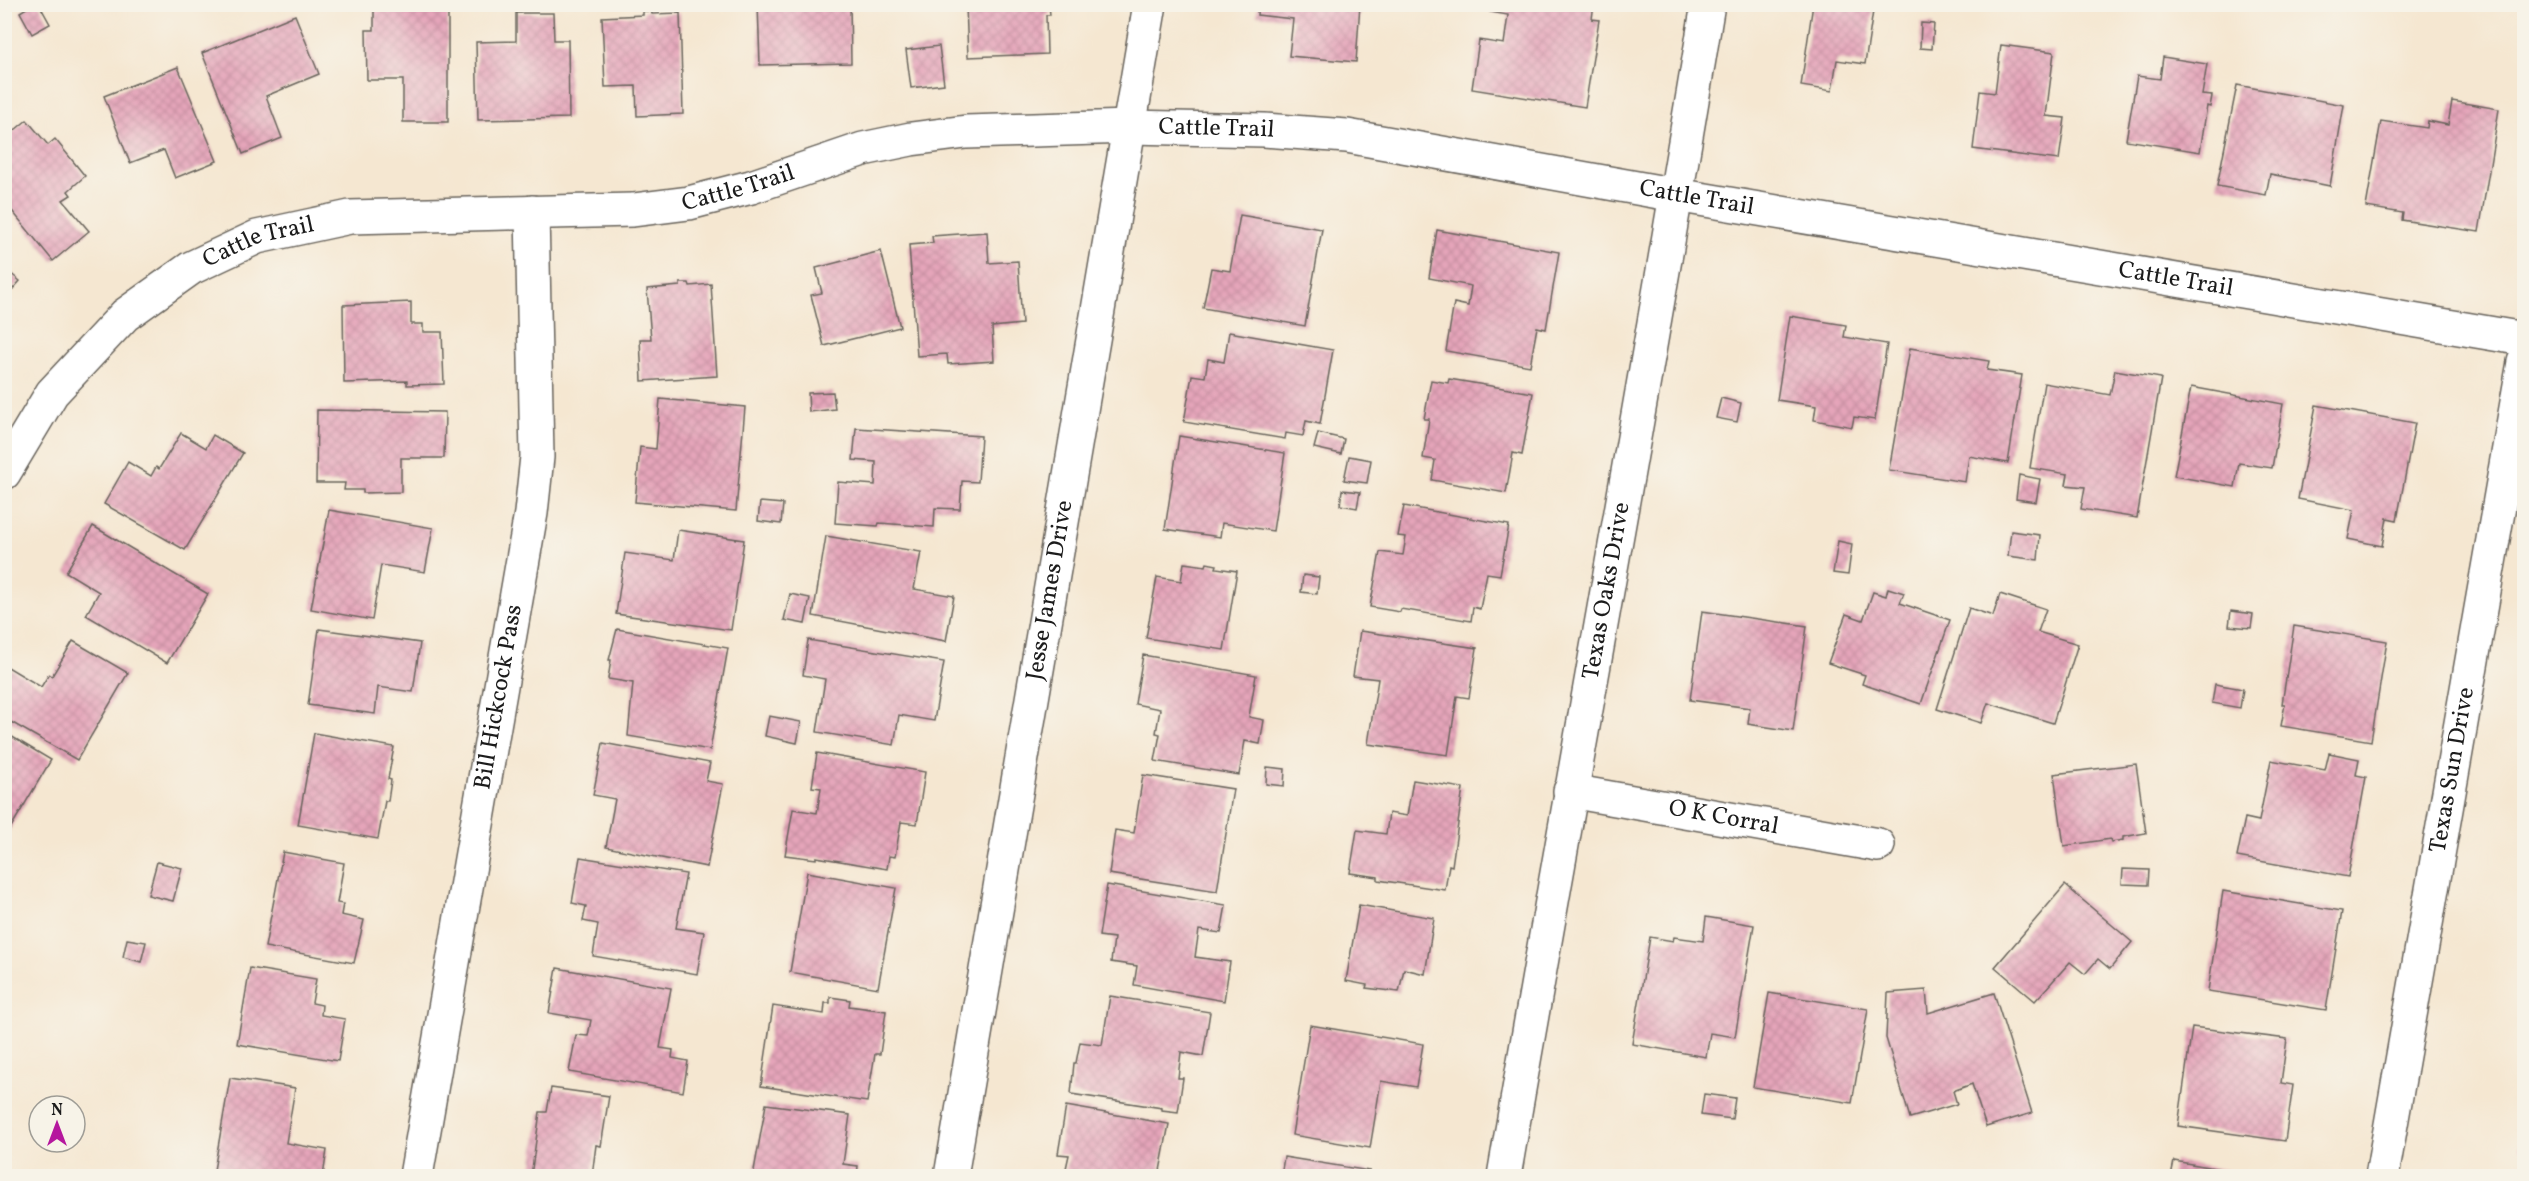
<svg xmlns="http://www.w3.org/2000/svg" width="2529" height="1181" font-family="Vollkorn,serif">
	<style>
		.building { fill: url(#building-cross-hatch) }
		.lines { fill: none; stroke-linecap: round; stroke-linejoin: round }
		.street-casing { stroke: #68635b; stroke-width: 36 }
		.street { stroke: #fff; stroke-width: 33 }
		.labels { text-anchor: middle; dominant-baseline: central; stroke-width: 4.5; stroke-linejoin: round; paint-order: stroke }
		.street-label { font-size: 24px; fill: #1c1c1c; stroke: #f7f3e8 }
	</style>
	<defs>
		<pattern id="building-cross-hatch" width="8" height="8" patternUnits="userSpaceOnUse" patternTransform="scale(1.5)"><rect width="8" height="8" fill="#e5a5ba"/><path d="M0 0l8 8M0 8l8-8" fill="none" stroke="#c48d9f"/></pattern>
	</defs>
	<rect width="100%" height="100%" fill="#f7f3e8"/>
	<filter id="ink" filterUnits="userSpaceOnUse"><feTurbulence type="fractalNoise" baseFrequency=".0167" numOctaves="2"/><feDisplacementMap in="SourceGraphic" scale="12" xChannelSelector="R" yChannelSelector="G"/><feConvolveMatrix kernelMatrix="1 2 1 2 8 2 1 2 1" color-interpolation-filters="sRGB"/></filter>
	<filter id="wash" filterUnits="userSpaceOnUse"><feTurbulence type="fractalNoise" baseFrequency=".008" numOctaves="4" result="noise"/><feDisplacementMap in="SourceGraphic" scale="24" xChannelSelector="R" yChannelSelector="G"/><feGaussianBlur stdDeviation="1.35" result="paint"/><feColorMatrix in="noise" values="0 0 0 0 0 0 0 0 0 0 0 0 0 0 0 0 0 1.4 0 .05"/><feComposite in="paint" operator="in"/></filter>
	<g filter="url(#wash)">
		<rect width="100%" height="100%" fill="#f5e7d1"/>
		<g id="blocks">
			<!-- building -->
			<g class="building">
				<path d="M 33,4 L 39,4 L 50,24 L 32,34 L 20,12 Z"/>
				<path d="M 374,4 L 448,4 L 448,122 L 403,122 L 403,80 L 367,80 L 366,30 L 374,30 Z"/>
				<path d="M 758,4 L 850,4 L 851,63 L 760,65 Z"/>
				<path d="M 1258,4 L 1360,4 L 1356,62 L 1289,56 L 1293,19 L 1257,15 Z"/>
				<path d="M 1492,4 L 1594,4 L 1592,19 L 1599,20 L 1585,107 L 1472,89 L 1479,40 L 1504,44 L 1508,15 L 1490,12 Z"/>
				<path d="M 1813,4 L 1830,4 L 1873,11 L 1865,64 L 1837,60 L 1832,91 L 1801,86 Z"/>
				<path d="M 966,5 L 1049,5 L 1050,15 L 1046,15 L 1047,54 L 968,57 Z"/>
				<path d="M 643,11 L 651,11 L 652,14 L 680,13 L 683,114 L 637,116 L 636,86 L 605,87 L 602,17 L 643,15 Z"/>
				<path d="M 516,13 L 553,13 L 554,40 L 568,40 L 569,118 L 478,120 L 476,42 L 516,41 Z"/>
				<path d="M 295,15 L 319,74 L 266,96 L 282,138 L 243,154 L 202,53 Z"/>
				<path d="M 1921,23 L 1934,24 L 1932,49 L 1920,48 Z"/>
				<path d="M 2001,45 L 2054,52 L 2046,116 L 2065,118 L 2059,160 L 1973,149 L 1980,91 L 1995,93 Z"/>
				<path d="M 939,46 L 944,84 L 911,88 L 906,50 Z"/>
				<path d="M 2163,57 L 2207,64 L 2202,95 L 2212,96 L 2210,107 L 2207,106 L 2200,152 L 2126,140 L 2137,76 L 2160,79 Z"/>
				<path d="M 178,67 L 217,161 L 175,178 L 164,150 L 130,163 L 104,96 Z"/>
				<path d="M 2237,85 L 2344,105 L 2330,186 L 2270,174 L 2266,195 L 2217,186 Z"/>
				<path d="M 2452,101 L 2499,109 L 2479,232 L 2402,220 L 2403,213 L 2366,207 L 2381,121 L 2427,128 L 2428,121 L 2448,125 Z"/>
				<path d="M 27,120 L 48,145 L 55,139 L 85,176 L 68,191 L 71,195 L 63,200 L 89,231 L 53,261 L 4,201 L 4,139 Z"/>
				<path d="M 1240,215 L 1322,229 L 1305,326 L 1203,308 L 1211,268 L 1230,271 Z"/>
				<path d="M 1437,230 L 1559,252 L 1546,329 L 1537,327 L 1530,366 L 1446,351 L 1454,303 L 1468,306 L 1471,286 L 1429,278 Z"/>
				<path d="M 987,232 L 989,263 L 1018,261 L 1022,324 L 992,327 L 994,361 L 948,364 L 947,354 L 917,356 L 909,245 L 933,243 L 932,236 Z"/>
				<path d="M 881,251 L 900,327 L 824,346 L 811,295 L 822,293 L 816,268 Z"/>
				<path d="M 4,268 L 20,281 L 4,299 Z"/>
				<path d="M 680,283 L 689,283 L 690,286 L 711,284 L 717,376 L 642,381 L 640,339 L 651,339 L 647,289 L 680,286 Z"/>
				<path d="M 411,302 L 411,324 L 423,324 L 423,332 L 442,332 L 444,384 L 407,385 L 407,381 L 344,383 L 343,305 Z"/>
				<path d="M 1790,316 L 1846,325 L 1844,337 L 1887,344 L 1875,420 L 1854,417 L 1852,427 L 1814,420 L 1816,406 L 1777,400 Z"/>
				<path d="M 1229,332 L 1333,350 L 1320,424 L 1306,421 L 1303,436 L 1286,433 L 1285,439 L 1184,422 L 1192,375 L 1205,377 L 1208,359 L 1224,362 Z"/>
				<path d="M 1910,348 L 1989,361 L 1987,370 L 2022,375 L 2008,463 L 1969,456 L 1965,482 L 1889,470 Z"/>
				<path d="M 2115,370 L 2161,378 L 2137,518 L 2081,509 L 2085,487 L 2066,485 L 2068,474 L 2030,468 L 2044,383 L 2110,395 Z"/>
				<path d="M 1449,379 L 1533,393 L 1522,455 L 1513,453 L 1506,493 L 1432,480 L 1435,460 L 1423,458 L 1429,419 L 1424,419 L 1431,380 L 1448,383 Z"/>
				<path d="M 2191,387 L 2283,404 L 2272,468 L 2239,463 L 2235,487 L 2174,476 Z"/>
				<path d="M 833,392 L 835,409 L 809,412 L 808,393 Z"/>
				<path d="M 1721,398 L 1741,403 L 1737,422 L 1716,418 Z"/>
				<path d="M 660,399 L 745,407 L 736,511 L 635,502 L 640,447 L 656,449 Z"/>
				<path d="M 2316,405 L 2415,423 L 2397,520 L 2387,518 L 2382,546 L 2348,539 L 2354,510 L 2298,499 Z"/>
				<path d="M 317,410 L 445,412 L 444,458 L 401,458 L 401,492 L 363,493 L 363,490 L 344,490 L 345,483 L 316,483 Z"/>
				<path d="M 856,428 L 981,436 L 978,482 L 962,481 L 960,509 L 935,508 L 934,527 L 879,523 L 878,526 L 835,523 L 838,482 L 875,485 L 876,462 L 853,460 Z"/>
				<path d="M 181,433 L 206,448 L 213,435 L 243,453 L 185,550 L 104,504 L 128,462 L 151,476 L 156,467 L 159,469 Z"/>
				<path d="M 1318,433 L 1344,439 L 1341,454 L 1314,448 Z"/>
				<path d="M 1179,436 L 1285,453 L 1273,531 L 1222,523 L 1220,537 L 1165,529 Z"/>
				<path d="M 1349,456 L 1371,460 L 1367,483 L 1344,480 Z"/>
				<path d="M 2019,475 L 2040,479 L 2036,502 L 2016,499 Z"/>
				<path d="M 1342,490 L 1360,492 L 1357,508 L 1340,505 Z"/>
				<path d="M 760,502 L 783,504 L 781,524 L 758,521 Z"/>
				<path d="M 1404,506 L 1509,525 L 1500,575 L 1487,573 L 1480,609 L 1473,607 L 1471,621 L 1401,609 L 1400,612 L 1370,607 L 1380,552 L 1403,555 L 1406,537 L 1398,536 Z"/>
				<path d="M 329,510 L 433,528 L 425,572 L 381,565 L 372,620 L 311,609 Z"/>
				<path d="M 93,526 L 208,594 L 167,663 L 86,615 L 99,592 L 66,572 Z"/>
				<path d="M 678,530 L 744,540 L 731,630 L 616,614 L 625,553 L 674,560 Z"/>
				<path d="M 2011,531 L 2040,535 L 2038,560 L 2008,556 Z"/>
				<path d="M 826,536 L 921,552 L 914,589 L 954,596 L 946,641 L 813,616 Z"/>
				<path d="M 1838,541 L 1852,544 L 1848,575 L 1833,573 Z"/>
				<path d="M 1184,563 L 1206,566 L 1207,563 L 1217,565 L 1216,568 L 1237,571 L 1224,650 L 1146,638 L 1157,577 L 1181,581 Z"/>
				<path d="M 1303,575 L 1319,577 L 1317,594 L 1301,592 Z"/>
				<path d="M 1888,588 L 1904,593 L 1900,603 L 1950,620 L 1921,704 L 1862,684 L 1865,675 L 1828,663 L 1846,614 L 1863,620 L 1873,592 L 1886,596 Z"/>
				<path d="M 790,594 L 810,598 L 805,624 L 784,620 Z"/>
				<path d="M 2000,594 L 2046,609 L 2038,632 L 2078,644 L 2053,723 L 1988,703 L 1981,723 L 1937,709 L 1969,608 L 1993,616 Z"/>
				<path d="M 1702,611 L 1807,626 L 1793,731 L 1748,724 L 1750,708 L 1690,700 Z"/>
				<path d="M 2231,611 L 2253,614 L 2251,628 L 2229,626 Z"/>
				<path d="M 2294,626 L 2387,641 L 2371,741 L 2281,726 L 2285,704 L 2282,704 Z"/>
				<path d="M 319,629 L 420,643 L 413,692 L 378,687 L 375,714 L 308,705 Z"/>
				<path d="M 617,629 L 728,648 L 710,750 L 628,736 L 633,683 L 608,679 L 611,660 L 609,660 Z"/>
				<path d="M 1360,631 L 1477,648 L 1469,698 L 1457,696 L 1448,755 L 1368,744 L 1378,679 L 1353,676 Z"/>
				<path d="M 808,640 L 944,662 L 934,721 L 899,715 L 894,745 L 817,732 L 825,679 L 803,675 Z"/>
				<path d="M 73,641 L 128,673 L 77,760 L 4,718 L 4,674 L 8,667 L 41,687 L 49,674 L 52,676 Z"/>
				<path d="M 1143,655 L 1256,675 L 1249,717 L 1264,720 L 1260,744 L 1245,741 L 1239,775 L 1155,761 L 1160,734 L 1156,733 L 1160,709 L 1135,704 Z"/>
				<path d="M 2215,684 L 2243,689 L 2240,708 L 2212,703 Z"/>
				<path d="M 769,716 L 801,722 L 797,743 L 765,736 Z"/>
				<path d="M 4,732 L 51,760 L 4,839 Z"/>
				<path d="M 314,733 L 394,747 L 388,779 L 391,780 L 388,801 L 385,801 L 378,839 L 298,825 Z"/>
				<path d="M 603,743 L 710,763 L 706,781 L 723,784 L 707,867 L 606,847 L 615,799 L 593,795 Z"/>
				<path d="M 817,753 L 925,772 L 917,824 L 901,822 L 895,857 L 889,856 L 887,869 L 816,857 L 816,859 L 785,855 L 793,809 L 817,813 L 821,788 L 812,787 Z"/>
				<path d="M 2329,753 L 2359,759 L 2356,775 L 2366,777 L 2348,877 L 2237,857 L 2245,818 L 2259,821 L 2271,760 L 2325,770 Z"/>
				<path d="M 2136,764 L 2146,833 L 2123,837 L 2123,840 L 2111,842 L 2110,839 L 2064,846 L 2054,774 Z"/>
				<path d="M 1267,767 L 1285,769 L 1284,786 L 1266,784 Z"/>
				<path d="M 1143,775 L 1233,789 L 1217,891 L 1109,874 L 1115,830 L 1134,833 Z"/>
				<path d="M 1413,780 L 1463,788 L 1452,866 L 1449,865 L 1445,890 L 1378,880 L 1378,877 L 1350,873 L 1357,830 L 1386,834 L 1389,813 L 1407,816 Z"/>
				<path d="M 283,852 L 344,863 L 337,903 L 343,904 L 341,915 L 364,920 L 354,963 L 265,947 Z"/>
				<path d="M 580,857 L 686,874 L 676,928 L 704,932 L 697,974 L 593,956 L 598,924 L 583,921 L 586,906 L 572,903 Z"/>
				<path d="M 157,862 L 182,868 L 173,901 L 148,895 Z"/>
				<path d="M 2123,869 L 2149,870 L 2148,885 L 2122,884 Z"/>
				<path d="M 807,872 L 896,888 L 878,988 L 790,972 Z"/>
				<path d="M 1107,885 L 1226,905 L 1221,933 L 1199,930 L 1195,957 L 1230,962 L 1224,1001 L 1134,985 L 1137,966 L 1111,962 L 1114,938 L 1099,936 Z"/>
				<path d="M 2065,885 L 2132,942 L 2110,969 L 2098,959 L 2085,974 L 2070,962 L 2035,1001 L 1995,967 Z"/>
				<path d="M 2223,891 L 2342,911 L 2326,1010 L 2208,991 Z"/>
				<path d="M 1359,905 L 1434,918 L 1425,974 L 1404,969 L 1399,992 L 1366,988 L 1367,985 L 1346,981 Z"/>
				<path d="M 1706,917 L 1754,925 L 1735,1037 L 1710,1033 L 1706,1057 L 1632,1044 L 1650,937 L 1673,941 L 1674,937 L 1703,941 Z"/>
				<path d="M 127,939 L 146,942 L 141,962 L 123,957 Z"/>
				<path d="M 250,968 L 316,979 L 312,1003 L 322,1005 L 321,1015 L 345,1019 L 338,1061 L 237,1044 Z"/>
				<path d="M 557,968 L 671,988 L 660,1048 L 673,1050 L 672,1058 L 688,1061 L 683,1092 L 569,1072 L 576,1035 L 588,1036 L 591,1020 L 549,1013 Z"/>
				<path d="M 1926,990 L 1928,1013 L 1994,993 L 2032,1113 L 1986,1127 L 1972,1084 L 1953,1091 L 1957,1104 L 1910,1118 L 1886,1038 L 1888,993 Z"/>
				<path d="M 1769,993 L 1868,1009 L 1852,1103 L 1753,1087 Z"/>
				<path d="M 1110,996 L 1210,1012 L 1203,1056 L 1181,1052 L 1178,1078 L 1183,1078 L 1178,1112 L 1162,1110 L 1162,1108 L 1071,1094 L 1074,1063 L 1076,1063 L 1080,1042 L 1102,1045 Z"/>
				<path d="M 830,997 L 850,1000 L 849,1006 L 886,1011 L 880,1054 L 875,1054 L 867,1102 L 761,1086 L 773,1006 L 824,1014 L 825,1003 L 830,1003 Z"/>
				<path d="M 1310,1025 L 1423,1044 L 1416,1087 L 1381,1081 L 1370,1148 L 1292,1135 Z"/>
				<path d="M 2192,1027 L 2287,1039 L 2281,1083 L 2293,1085 L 2285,1141 L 2178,1126 Z"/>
				<path d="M 230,1078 L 295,1088 L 286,1143 L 327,1150 L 323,1176 L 213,1176 Z"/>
				<path d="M 551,1088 L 609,1096 L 601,1146 L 596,1145 L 592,1176 L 531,1176 L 540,1112 L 547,1112 Z"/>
				<path d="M 1704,1094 L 1735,1098 L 1732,1119 L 1701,1115 Z"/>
				<path d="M 766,1104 L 850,1115 L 843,1164 L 858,1166 L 857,1176 L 753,1176 Z"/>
				<path d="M 1066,1106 L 1169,1124 L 1159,1176 L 1080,1176 L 1065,1173 L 1069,1155 L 1058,1154 Z"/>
				<path d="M 2523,1124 L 2524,1124 L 2524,1150 L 2519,1149 Z"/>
				<path d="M 1284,1157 L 1370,1171 L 1369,1176 L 1281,1176 Z"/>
				<path d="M 2174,1161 L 2255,1175 L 2255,1176 L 2171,1176 Z"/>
			</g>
		</g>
	</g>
	<g filter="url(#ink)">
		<use href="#blocks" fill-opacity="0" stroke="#68635b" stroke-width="1.5"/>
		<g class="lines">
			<!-- street casing -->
			<g class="street-casing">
				<g id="street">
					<path id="s1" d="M 4,473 L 52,393 L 125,315 L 191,268 L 257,237 L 350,217 L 633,210 L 689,203 L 751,187 L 863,149 L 911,139 L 966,132 L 1130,127 L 1264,130 L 1347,136 L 1676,195 L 2524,339"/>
					<path id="s2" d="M 1570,791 L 1878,845"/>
					<path id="s3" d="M 416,1176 L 531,513 L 537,457 L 532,212"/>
					<path id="s4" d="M 951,1176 L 1150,4"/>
					<path id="s5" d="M 1504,1176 C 1571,786 1644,396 1708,4"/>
					<path id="s6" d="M 2382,1176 L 2524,362"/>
				</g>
			</g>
			<!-- street -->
			<use href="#street" class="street"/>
		</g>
	</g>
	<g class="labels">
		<!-- street labels -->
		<g class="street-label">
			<text stroke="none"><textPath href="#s1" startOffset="1326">Cattle Trail</textPath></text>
			<text stroke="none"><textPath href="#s1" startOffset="840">Cattle Trail</textPath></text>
			<text stroke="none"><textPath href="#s1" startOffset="1812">Cattle Trail</textPath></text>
			<text stroke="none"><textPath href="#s1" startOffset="354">Cattle Trail</textPath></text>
			<text stroke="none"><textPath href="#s1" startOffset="2298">Cattle Trail</textPath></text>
			<text stroke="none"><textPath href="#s5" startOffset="594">Texas Oaks Drive</textPath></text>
			<text stroke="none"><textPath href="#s4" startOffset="594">Jesse James Drive</textPath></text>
			<text stroke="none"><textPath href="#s3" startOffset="486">Bill Hickcock Pass</textPath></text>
			<text stroke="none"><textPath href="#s6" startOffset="412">Texas Sun Drive</textPath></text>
			<text stroke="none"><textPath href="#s2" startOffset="156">O K Corral</textPath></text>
		</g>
	</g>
	<!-- margin -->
	<rect width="2529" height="1181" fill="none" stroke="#f7f3e8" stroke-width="24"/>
	<!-- north arrow -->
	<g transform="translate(57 1124)"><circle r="28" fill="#f7f3e8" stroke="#9f9d96" stroke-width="1.5"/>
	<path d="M0-4.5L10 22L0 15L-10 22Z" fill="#b5179e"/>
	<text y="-9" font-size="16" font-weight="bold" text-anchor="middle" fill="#1c1c1c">N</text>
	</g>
</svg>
